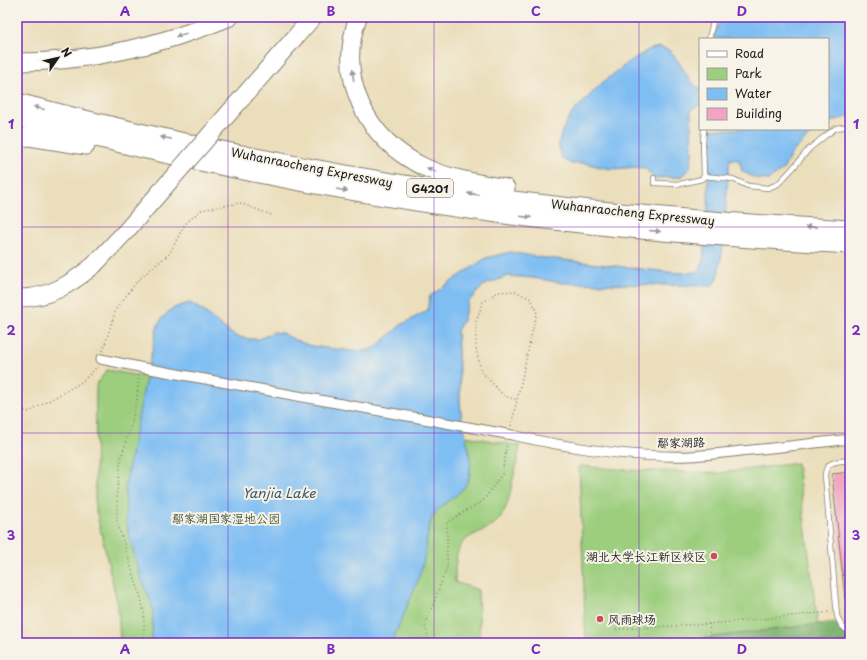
<svg xmlns="http://www.w3.org/2000/svg" width="867" height="660" font-family="'Playpen Sans','LXGW WenKai TC',sans-serif">
	<style>
		.green { fill: #9cce7e; stroke: #5c754d }
		.forest { fill: #7db16d; stroke: #4c6644 }
		.water { fill: #7fbef3; stroke: #4e6d88 }
		.building { fill: #f1a5c2 }
		.lines { fill: none; stroke-linecap: round; stroke-linejoin: round }
		.lane-casing { stroke: #847d6c; stroke-width: 6 }
		.street-casing { stroke: #847d6c; stroke-width: 11 }
		.highway-casing { stroke: #847d6c; stroke-width: 19 }
		.path { stroke: #847d6c; stroke-width: 1.5; stroke-dasharray: 1 3; stroke-linecap: butt }
		.lane { stroke: #fff; stroke-width: 4.5 }
		.street { stroke: #fff; stroke-width: 9 }
		.highway { stroke: #fff; stroke-width: 17 }
		.highway-bridge-casing { stroke: #847d6c; stroke-width: 19; stroke-linecap: butt }
		.highway-bridge { stroke: #fff; stroke-width: 17 }
		.oneway { fill: #999 }
		.grid { fill: none; stroke: #7b2cbf; stroke-width: 1; stroke-opacity: 0.55 }
		.poi-dot { fill: #d1495b; stroke: #f7f3e8; stroke-width: 1.5 }
		.labels { text-anchor: middle; dominant-baseline: central; stroke-width: 4; stroke-linejoin: round; paint-order: stroke }
		.shield { fill: #f7f3e8; stroke: #5e5c59; stroke-width: 1 }
		.shield-label { font-size: 11px; font-weight: bold; fill: #1c1c1c }
		.street-label { font-size: 12px; fill: #1c1c1c; stroke: #f7f3e8 }
		.park-label { font-size: 12px; fill: #495a3e; stroke: #f7f3e8 }
		.poi-label { font-size: 12px; fill: #1c1c1c; stroke: #f7f3e8; text-anchor: end }
		.water-label { font-size: 13px; font-style: italic; fill: #3f5567; stroke: #f7f3e8 }
		.neatline { fill: none; stroke: #7b2cbf; stroke-width: 1.5 }
		.grid-label { font-size: 13px; text-anchor: middle; font-weight: bold; fill: #7b2cbf }
	</style>
	<rect width="100%" height="100%" fill="#f7f3e8"/>
	<filter id="ink" filterUnits="userSpaceOnUse"><feTurbulence type="fractalNoise" baseFrequency=".025" numOctaves="2"/><feDisplacementMap in="SourceGraphic" scale="8" xChannelSelector="R" yChannelSelector="G"/><feConvolveMatrix kernelMatrix="1 2 1 2 8 2 1 2 1" color-interpolation-filters="sRGB"/></filter>
	<filter id="wash" filterUnits="userSpaceOnUse"><feTurbulence type="fractalNoise" baseFrequency=".012" numOctaves="4" result="noise"/><feDisplacementMap in="SourceGraphic" scale="16" xChannelSelector="R" yChannelSelector="G"/><feGaussianBlur stdDeviation="0.9" result="paint"/><feColorMatrix in="noise" values="0 0 0 0 0 0 0 0 0 0 0 0 0 0 0 0 0 1.4 0 .05"/><feComposite in="paint" operator="in"/></filter>
	<g filter="url(#wash)">
		<rect width="100%" height="100%" fill="#ebdebb"/>
		<!-- green -->
		<g class="green">
			<path d="M 107,370 L 520,446 C 518,459 515,471 512,483 C 510,494 508,505 502,515 C 489,536 464,529 457,554 C 455,563 455,573 455,582 L 478,590 L 480,643 L 120,643 L 118,606 L 95,506 L 96,385 Z"/>
			<path d="M 797,463 L 818,625 L 675,642 L 675,643 L 586,643 L 579,466 L 627,470 L 719,473 Z"/>
		</g>
		<!-- forest -->
		<path class="forest" d="M 835,622 C 839,629 842,634 850,636 L 850,643 L 681,643 L 681,641 Z"/>
		<!-- water -->
		<g class="water">
			<path d="M 722,17 L 850,17 L 850,116 L 836,120 L 828,123 L 828,39 L 715,39 L 715,33 Z"/>
			<path d="M 660,47 L 670,51 L 678,61 L 688,77 L 696,87 L 700,88 L 700,105 L 691,109 L 692,154 L 690,168 L 680,177 L 654,178 L 645,168 L 636,167 L 613,169 L 600,167 L 585,163 L 572,164 L 562,159 L 558,144 L 563,129 L 573,112 L 602,83 L 629,62 L 650,49 Z"/>
			<path d="M 709,129 L 818,129 L 809,136 L 791,154 L 783,170 L 768,180 L 757,179 L 742,171 L 739,160 L 730,159 L 728,176 L 723,248 L 717,279 L 712,286 L 563,283 L 533,278 L 508,276 L 484,285 L 468,302 L 463,320 L 457,331 C 458,350 459,368 460,386 C 460,395 460,404 461,413 C 463,433 473,453 470,473 C 467,496 441,500 432,518 C 426,532 427,549 423,563 C 419,580 412,595 405,611 C 401,621 397,630 393,639 L 393,643 L 152,643 L 153,613 L 152,605 L 140,575 L 129,535 L 126,519 L 125,487 L 142,397 L 156,332 L 158,325 L 162,318 L 168,312 L 174,308 L 182,305 L 190,303 L 202,310 L 228,331 L 235,336 L 243,338 L 251,339 L 259,339 L 274,332 L 282,333 L 295,340 L 311,346 L 352,351 L 361,351 L 369,350 L 376,347 L 401,325 L 427,311 L 430,296 L 486,258 L 510,252 L 538,257 L 677,273 L 698,272 L 703,262 L 708,206 Z"/>
		</g>
		<g id="blocks">
			<!-- building -->
			<path class="building" d="M 850,472 L 850,599 L 845,599 L 832,474 Z"/>
		</g>
	</g>
	<g filter="url(#ink)">
		<use href="#blocks" fill-opacity="0" stroke="#847d6c" stroke-width="1"/>
		<g class="lines">
			<!-- lane casing -->
			<g class="lane-casing">
				<g id="lane">
					<path d="M 709,39 L 713,21 L 716,17"/>
					<path d="M 704,176 L 703,143 L 704,129"/>
					<path d="M 654,178 L 654,183 L 680,184 L 702,179 L 704,176 L 733,179 L 748,186 L 768,188 L 778,184 L 793,168 L 809,149 L 825,136 L 836,128 L 850,126"/>
					<path d="M 850,460 C 838,462 826,460 825,475 L 837,616 C 840,624 843,629 850,632"/>
				</g>
			</g>
			<!-- street casing -->
			<g class="street-casing">
				<path id="street" d="M 101,359 L 139,367 L 512,435 C 570,448 630,458 690,456 C 707,455 724,453 741,451 C 778,448 814,443 850,439"/>
			</g>
			<!-- highway casing -->
			<g class="highway-casing">
				<g id="highway">
					<path d="M 358,17 C 336,79 366,139 424,167 C 450,179 478,183 506,188"/>
					<path d="M 297,35 L 313,17"/>
					<path d="M 17,62 C 90,62 163,45 230,17"/>
					<path d="M 17,102 C 159,139 303,169 449,191 C 582,211 716,222 850,229"/>
					<path d="M 17,118 C 180,161 345,194 512,216 C 624,230 737,239 850,245"/>
					<path d="M 17,138 L 29,137 L 86,146"/>
					<path d="M 17,298 C 48,299 71,284 94,265"/>
				</g>
			</g>
			<!-- path -->
			<g class="path">
				<path d="M 103,351 L 116,309 L 139,279 L 169,254 L 185,224 L 201,210 L 240,203 L 274,216"/>
				<path d="M 139,375 L 137,398 L 132,422 L 121,458 L 117,493 L 117,522 L 141,598 L 144,613 L 144,643"/>
				<path d="M 17,407 L 29,412 L 82,382 L 98,366"/>
				<path d="M 511,426 C 520,388 528,349 537,311 L 531,299 L 515,291 L 498,292 L 483,302 L 476,322 L 476,348 L 481,371 L 504,396 L 517,400"/>
				<path d="M 709,624 L 711,643"/>
				<path d="M 616,629 L 709,624 L 831,612"/>
				<path d="M 430,643 L 425,626 L 447,567 L 447,522 L 483,501 L 502,474 L 507,444"/>
			</g>
			<!-- lane -->
			<use href="#lane" class="lane"/>
			<!-- street -->
			<use href="#street" class="street"/>
			<!-- highway -->
			<use href="#highway" class="highway"/>
			<!-- highway-bridge casing -->
			<g class="highway-bridge-casing">
				<path id="highway-bridge" d="M 94,265 L 127,230 L 297,35"/>
			</g>
			<!-- highway-bridge -->
			<use href="#highway-bridge" class="highway-bridge"/>
		</g>
		<!-- one-way arrows -->
		<defs><path id="oneway-solid" d="M-6-.8H1V-3.2L6.5 0L1 3.2V.8H-6Z"/></defs>
		<g class="oneway">
			<use href="#oneway-solid" transform="translate(181 35) rotate(162)"/>
			<use href="#oneway-solid" transform="translate(353 75) rotate(-97)"/>
			<use href="#oneway-solid" transform="translate(39 108) rotate(-165)"/>
			<use href="#oneway-solid" transform="translate(166 138) rotate(-168)"/>
			<use href="#oneway-solid" transform="translate(432 170) rotate(-158)"/>
			<use href="#oneway-solid" transform="translate(342 190) rotate(10)"/>
			<use href="#oneway-solid" transform="translate(473 194) rotate(-172)"/>
			<use href="#oneway-solid" transform="translate(526 217) rotate(7)"/>
			<use href="#oneway-solid" transform="translate(811 227) rotate(-177)"/>
			<use href="#oneway-solid" transform="translate(655 231) rotate(5)"/>
		</g>
	</g>
	<!-- grid -->
	<path class="grid" d="M 228,17 L 228,643M 434,17 L 434,643M 639,17 L 639,643M 17,227 L 850,227M 17,433 L 850,433"/>
	<!-- markers -->
	<g class="poi-dot">
		<circle cx="714" cy="556" r="4"/>
		<circle cx="600" cy="619" r="4"/>
	</g>
	<g class="labels">
		<!-- shield labels -->
		<rect class="shield" x="407" y="179" width="46" height="18" rx="3"/>
		<g class="shield-label">
			<text x="430" y="188">G4201</text>
		</g>
		<!-- street labels -->
		<g class="street-label">
			<text transform="translate(312 167) rotate(11)">Wuhanraocheng Expressway</text>
			<text transform="translate(633 212) rotate(6)">Wuhanraocheng Expressway</text>
			<text transform="translate(681 442) rotate(-1)">鄢家湖路</text>
		</g>
		<!-- park labels -->
		<g class="park-label">
			<text x="226" y="518">鄢家湖国家湿地公园</text>
		</g>
		<!-- poi labels -->
		<g class="poi-label">
			<text x="706" y="556">湖北大学长江新区校区</text>
			<text x="608" y="619" text-anchor="start">风雨球场</text>
		</g>
		<!-- water labels -->
		<g class="water-label">
			<text x="279" y="492">Yanjia Lake</text>
		</g>
	</g>
	<!-- margin -->
	<rect width="867" height="660" fill="none" stroke="#f7f3e8" stroke-width="44"/>
	<!-- legend -->
	<rect x="699" y="38" width="130" height="92" fill="#f7f3e8" stroke="#9f9d96"/>
	<rect x="707" y="51" width="20" height="6" fill="#ffffff" stroke="#9f9d96"/>
	<text x="735" y="58" font-size="12" fill="#1c1c1c">Road</text>
	<rect x="707" y="68" width="20" height="12" fill="#9cce7e" stroke="#9f9d96"/>
	<text x="735" y="78" font-size="12" fill="#1c1c1c">Park</text>
	<rect x="707" y="88" width="20" height="12" fill="#7fbef3" stroke="#9f9d96"/>
	<text x="735" y="98" font-size="12" fill="#1c1c1c">Water</text>
	<rect x="707" y="108" width="20" height="12" fill="#f1a5c2" stroke="#9f9d96"/>
	<text x="735" y="118" font-size="12" fill="#1c1c1c">Building</text>
	<!-- north arrow -->
	<g transform="translate(58 58) rotate(56)" stroke="#f7f3e8" stroke-width="3" paint-order="stroke">
	<path d="M0-3L7 15L0 10L-7 15Z" fill="#1c1c1c"/>
	<text y="-6" font-size="11" font-weight="bold" text-anchor="middle" fill="#1c1c1c">N</text>
	</g>
	<rect x="22" y="22" width="823" height="616" class="neatline"/>
	<g class="grid-label">
		<text x="125" y="16">A</text>
		<text x="331" y="16">B</text>
		<text x="536" y="16">C</text>
		<text x="742" y="16">D</text>
		<text x="11" y="129">1</text>
		<text x="856" y="129">1</text>
		<text x="11" y="335">2</text>
		<text x="856" y="335">2</text>
		<text x="11" y="540">3</text>
		<text x="856" y="540">3</text>
		<text x="125" y="654">A</text>
		<text x="331" y="654">B</text>
		<text x="536" y="654">C</text>
		<text x="742" y="654">D</text>
	</g>
</svg>
